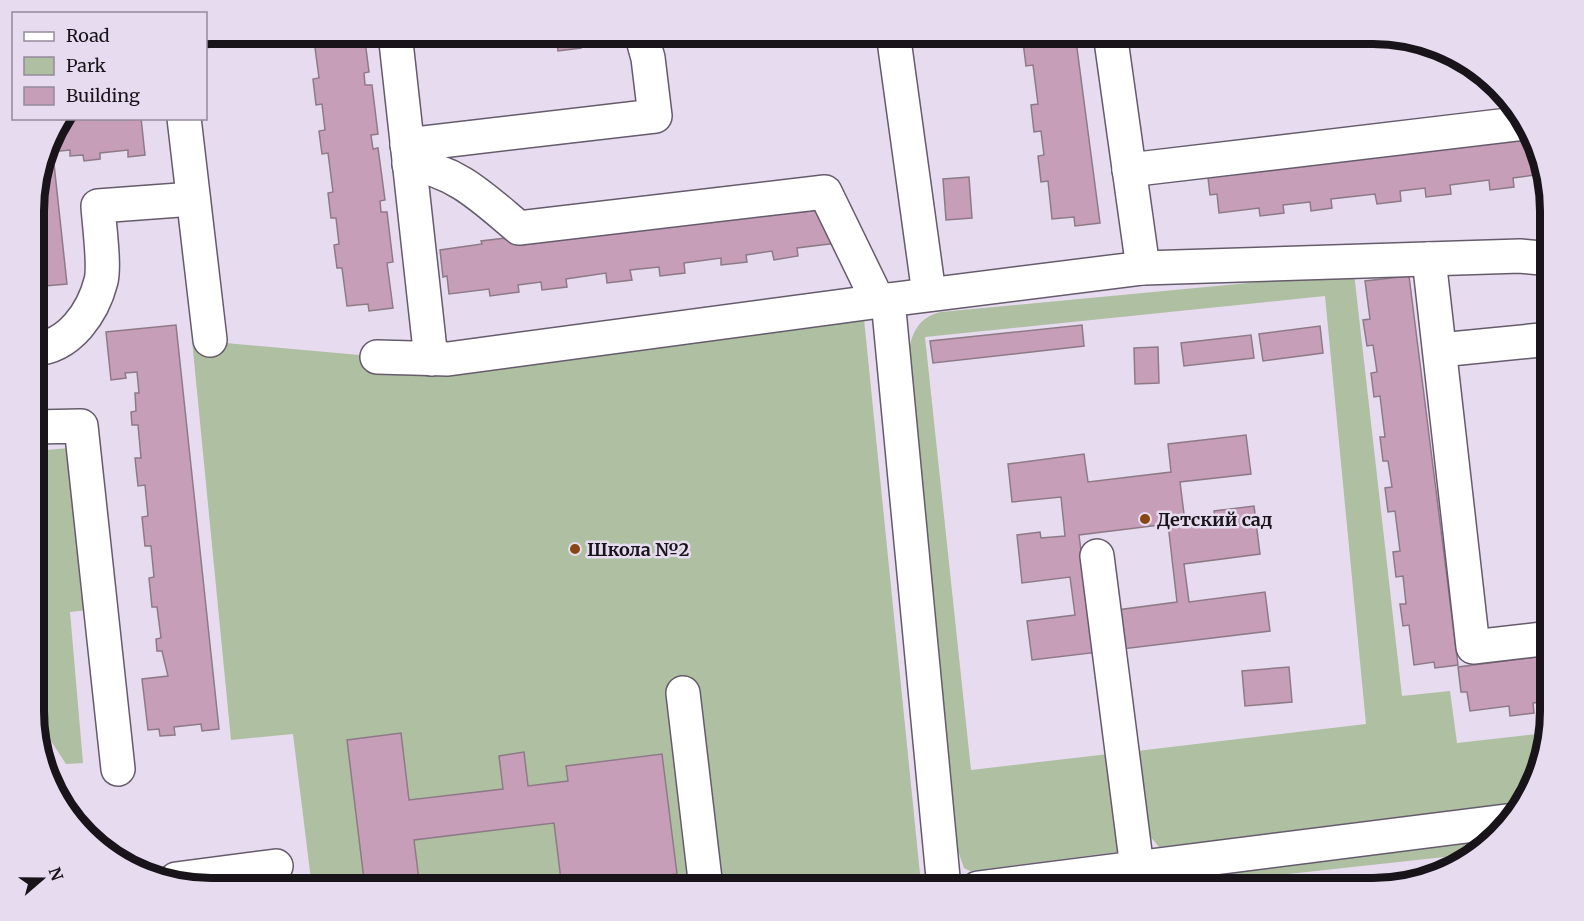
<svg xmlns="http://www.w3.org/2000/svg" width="1584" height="921" font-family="Merriweather,serif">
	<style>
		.green { fill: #afbfa1 }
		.building { fill: #c69eb8; stroke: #8e7a87; stroke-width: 1.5 }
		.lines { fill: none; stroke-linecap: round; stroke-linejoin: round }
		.minor-casing { stroke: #655b6c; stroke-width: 36 }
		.minor { stroke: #fff; stroke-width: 33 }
		.poi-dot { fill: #884712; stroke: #e7dbef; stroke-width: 2 }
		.labels { text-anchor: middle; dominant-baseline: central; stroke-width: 5; stroke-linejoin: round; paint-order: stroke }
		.poi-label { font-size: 18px; font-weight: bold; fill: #18141a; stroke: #e7dbef; text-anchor: start }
		.rim { fill: none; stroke: #18141a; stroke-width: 8 }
	</style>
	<rect width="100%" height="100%" fill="#e7dbef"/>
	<!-- green -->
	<g class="green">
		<path d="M 1354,273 L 1402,696 L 1450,691 L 1457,743 L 1547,733 L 1527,800 L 1522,805 L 1159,847 L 1149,835 L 1137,751 L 1366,724 L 1325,296 L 925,337 L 971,770 L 1117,753 L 1125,851 L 970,871 L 964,868 L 958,851 L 908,356 C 911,334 918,317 941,312 Z"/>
		<path d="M 863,309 L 920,874 L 915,882 L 915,888 L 312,888 L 293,734 L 231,740 L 192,340 L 426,361 Z"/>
		<path d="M 70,448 L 81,594 L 95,594 L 97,609 L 70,612 L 83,763 L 66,764 L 34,715 L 34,451 Z"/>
		<path d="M 1481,837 L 1486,841 L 1472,854 L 1196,884 L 1195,869 Z"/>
		<path d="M 1185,870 L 1187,885 L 1162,888 L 1040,888 Z"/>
	</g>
	<!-- building -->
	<g class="building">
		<path d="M 307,33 L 364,33 L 369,72 L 364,73 L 365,85 L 372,85 L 378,134 L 371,135 L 373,149 L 378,148 L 385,200 L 380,201 L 381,212 L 387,212 L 393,262 L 387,263 L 393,308 L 369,311 L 368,304 L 347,306 L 342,268 L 337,268 L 334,245 L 339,244 L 336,218 L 331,218 L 328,193 L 333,192 L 328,153 L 322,154 L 319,131 L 325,130 L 322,104 L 316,105 L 313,79 L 319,78 L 314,40 L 308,41 Z"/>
		<path d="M 486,33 L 507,33 L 508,35 L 486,38 Z"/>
		<path d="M 562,33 L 590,33 L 591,39 L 563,43 Z"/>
		<path d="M 1029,33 L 1075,33 L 1100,223 L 1075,226 L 1074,217 L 1052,219 L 1048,181 L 1041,182 L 1038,156 L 1044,155 L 1041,131 L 1034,132 L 1031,105 L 1038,104 L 1033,65 L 1026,66 L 1023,42 L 1030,41 Z"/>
		<path d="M 580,40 L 581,48 L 558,51 L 557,43 Z"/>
		<path d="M 61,118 L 141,118 L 145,155 L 128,157 L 128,150 L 100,153 L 100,159 L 84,161 L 83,155 L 70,156 L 70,150 L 50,152 L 51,164 L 54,164 L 67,284 L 34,287 L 34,187 L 51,132 Z"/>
		<path d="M 1528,131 L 1542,174 L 1513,178 L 1514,187 L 1490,190 L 1489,180 L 1450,185 L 1451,194 L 1426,197 L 1425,188 L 1400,191 L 1401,201 L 1377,204 L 1375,194 L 1331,199 L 1332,208 L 1311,211 L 1310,202 L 1283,205 L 1284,213 L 1260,216 L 1259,208 L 1219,213 L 1217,194 L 1210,195 L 1207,169 Z"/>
		<path d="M 969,177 L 972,218 L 946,220 L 943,179 Z"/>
		<path d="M 832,198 L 837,243 L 797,248 L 798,256 L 774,260 L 772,251 L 746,255 L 747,262 L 721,265 L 721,258 L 684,263 L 685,273 L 660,276 L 659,267 L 630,270 L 632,280 L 607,283 L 606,273 L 566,279 L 567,287 L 542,290 L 541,282 L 518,285 L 519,292 L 490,296 L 489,289 L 449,294 L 447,276 L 443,277 L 440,250 L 482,244 L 481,241 Z"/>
		<path d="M 1409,276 L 1458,665 L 1435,668 L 1434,662 L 1414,665 L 1409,625 L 1403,626 L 1400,604 L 1406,604 L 1403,576 L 1396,577 L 1393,552 L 1400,551 L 1395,511 L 1388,512 L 1385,488 L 1392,487 L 1388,461 L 1383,461 L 1380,437 L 1385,437 L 1380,396 L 1374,397 L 1371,373 L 1377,372 L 1373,345 L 1367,346 L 1363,320 L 1370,319 L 1365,281 Z"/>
		<path d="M 176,325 L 219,729 L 202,731 L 201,724 L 174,727 L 175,735 L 160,736 L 159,729 L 148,730 L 142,679 L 168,676 L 162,651 L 157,651 L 156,639 L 161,638 L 157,607 L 152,607 L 149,578 L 154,577 L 151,546 L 145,546 L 142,517 L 148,516 L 145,485 L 138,486 L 135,458 L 141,458 L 138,425 L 132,425 L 131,412 L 136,411 L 135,393 L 139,393 L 137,372 L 125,373 L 126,378 L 111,380 L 106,332 Z"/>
		<path d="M 1082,325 L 1084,346 L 933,363 L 930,341 Z"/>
		<path d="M 1320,326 L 1323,353 L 1263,361 L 1259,334 Z"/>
		<path d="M 1251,335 L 1254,358 L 1184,366 L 1181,343 Z"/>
		<path d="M 1158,347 L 1159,383 L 1135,384 L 1134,348 Z"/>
		<path d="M 1246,435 L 1251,474 L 1180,482 L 1185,522 L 1215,518 L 1214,511 L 1254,506 L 1260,554 L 1184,564 L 1189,602 L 1265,592 L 1270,631 L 1122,649 L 1117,610 L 1177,602 L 1168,524 L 1079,535 L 1089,614 L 1108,651 L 1032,660 L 1027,621 L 1075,615 L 1070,577 L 1022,583 L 1017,535 L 1040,532 L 1041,538 L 1065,536 L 1061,497 L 1012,502 L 1008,464 L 1084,454 L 1088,482 L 1171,472 L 1168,444 Z"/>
		<path d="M 1551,655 L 1551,701 L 1533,703 L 1534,713 L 1510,716 L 1509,706 L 1470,711 L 1467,692 L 1461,692 L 1458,667 Z"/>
		<path d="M 1289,667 L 1292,702 L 1245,706 L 1242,671 Z"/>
		<path d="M 401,733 L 409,800 L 503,789 L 499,756 L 524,752 L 528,786 L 568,781 L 566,766 L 662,754 L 677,874 L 599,883 L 600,888 L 562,888 L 554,823 L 414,840 L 420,888 L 365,888 L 347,740 Z"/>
		<path d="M 1429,874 L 1385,888 L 1318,888 Z"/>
	</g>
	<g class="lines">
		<!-- minor casing -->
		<g class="minor-casing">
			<g id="minor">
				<path d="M 395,33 L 431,359"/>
				<path d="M 893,33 L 929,294"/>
				<path d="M 1110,33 L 1143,268"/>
				<path d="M 184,118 L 210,340"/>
				<path d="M 407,145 L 655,116 L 648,58 L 641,33"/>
				<path d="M 409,164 C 457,171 483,198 519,228 L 825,192 L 878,301"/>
				<path d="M 1129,170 L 1525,123"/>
				<path d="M 1429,259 L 1473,647 L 1551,638"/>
				<path d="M 34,349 C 70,347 93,312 101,281 C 105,265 99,224 98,206 L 193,199"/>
				<path d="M 1440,350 L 1551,339"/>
				<path d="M 377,357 L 448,359 L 888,300"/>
				<path d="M 34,427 L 81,426 L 118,769"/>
				<path d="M 1097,556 L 1137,868"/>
				<path d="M 683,693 L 706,888"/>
				<path d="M 176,879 L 276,866"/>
				<path d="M 944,888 L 888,300 L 1143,268 L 1520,256 L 1551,259"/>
				<path d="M 978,888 L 1506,821"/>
			</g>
		</g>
		<!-- minor -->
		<use href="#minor" class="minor"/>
	</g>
	<!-- markers -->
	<g class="poi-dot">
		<circle cx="1145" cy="519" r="6"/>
		<circle cx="575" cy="549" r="6"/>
	</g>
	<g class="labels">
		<!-- poi labels -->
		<g class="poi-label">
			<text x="1157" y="519">Детский сад</text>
			<text x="587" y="549">Школа №2</text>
		</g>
	</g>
	<!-- crop -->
	<path d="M0 0H1584V921H0ZM211 44H1373A167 167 0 0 1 1540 211V711A167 167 0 0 1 1373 878H211A167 167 0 0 1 44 711V211A167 167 0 0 1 211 44Z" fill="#e7dbef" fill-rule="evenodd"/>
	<path class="rim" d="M211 44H1373A167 167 0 0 1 1540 211V711A167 167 0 0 1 1373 878H211A167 167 0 0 1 44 711V211A167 167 0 0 1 211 44Z"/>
	<!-- legend -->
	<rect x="12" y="12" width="195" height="108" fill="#e7dbef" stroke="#948b9a" stroke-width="1.5"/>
	<rect x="24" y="32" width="30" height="9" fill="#ffffff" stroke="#948b9a" stroke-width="1.5"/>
	<text x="66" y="42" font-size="18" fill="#18141a">Road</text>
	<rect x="24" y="57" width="30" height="18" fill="#afbfa1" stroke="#948b9a" stroke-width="1.5"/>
	<text x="66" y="72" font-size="18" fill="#18141a">Park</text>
	<rect x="24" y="87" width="30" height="18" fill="#c69eb8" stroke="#948b9a" stroke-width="1.5"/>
	<text x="66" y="102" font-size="18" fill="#18141a">Building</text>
	<!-- north arrow -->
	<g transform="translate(42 879) rotate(70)" stroke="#e7dbef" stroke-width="4.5" paint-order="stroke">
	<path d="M0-4.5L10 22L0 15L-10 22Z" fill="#18141a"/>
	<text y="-9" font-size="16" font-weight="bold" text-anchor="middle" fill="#18141a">N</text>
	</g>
</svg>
